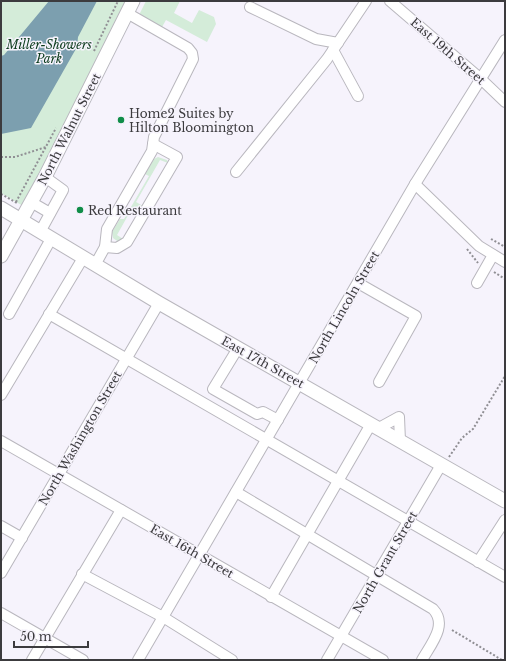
<svg xmlns="http://www.w3.org/2000/svg" width="506" height="661" font-family="'Libre Baskerville',serif">
	<style>
		.green { fill: #d4ecd9 }
		.water { fill: #7c9faf }
		.lines { fill: none; stroke-linecap: round; stroke-linejoin: round }
		.minor-casing { stroke: #b9b7be; stroke-width: 12 }
		.major-casing { stroke: #b9b7be; stroke-width: 15 }
		.path { stroke: #908f94; stroke-width: 2; stroke-dasharray: 2 2; stroke-linecap: butt }
		.minor { stroke: #fff; stroke-width: 10 }
		.major { stroke: #fff; stroke-width: 13 }
		.poi-dot { fill: #108d48; stroke: #f6f3fc; stroke-width: 1.5 }
		.labels { text-anchor: middle; dominant-baseline: central; stroke-width: 3; stroke-linejoin: round; paint-order: stroke }
		.park-label { font-size: 12px; font-style: italic; fill: #0a3a1b; stroke: #f6f3fc }
		.street-label { font-size: 12px; fill: #3c3b3e; stroke: #f6f3fc }
		.poi-label { font-size: 12px; fill: #3c3b3e; stroke: #f6f3fc; text-anchor: start }
	</style>
	<rect width="100%" height="100%" fill="#f6f3fc"/>
	<!-- green -->
	<g class="green">
		<path d="M 1,1 L 126,1 L 23,206 L 1,193 Z"/>
		<path d="M 146,1 L 180,1 L 174,13 L 192,23 L 199,10 L 214,17 L 216,24 L 207,42 L 166,20 L 162,27 L 139,15 Z"/>
		<path d="M 158,157 L 167,160 L 168,163 L 160,160 L 136,202 L 143,206 L 138,214 L 131,210 L 117,235 L 123,239 L 120,243 L 113,238 L 112,232 L 120,219 L 124,219 L 149,176 L 145,174 L 154,159 Z"/>
	</g>
	<!-- water -->
	<path class="water" d="M 49,1 L 97,1 L 78,37 L 77,47 L 31,128 L 1,134 L 1,56 L 4,55 Z"/>
	<g class="lines">
		<!-- minor casing -->
		<g class="minor-casing">
			<g id="minor">
				<path d="M 390,1 L 481,79 L 505,102"/>
				<path d="M 250,7 L 316,39 L 338,43"/>
				<path d="M 333,50 L 358,96"/>
				<path d="M 236,172 L 327,59 L 366,1"/>
				<path d="M 415,184 L 479,246 L 505,262"/>
				<path d="M 31,202 L 50,213"/>
				<path d="M 40,232 L 63,190 L 45,177"/>
				<path d="M 105,247 L 117,248 L 127,242 L 177,157 L 153,144"/>
				<path d="M 95,265 L 105,247 L 107,229 L 152,151 L 154,137 L 193,59 L 192,53 L 188,48 L 127,13"/>
				<path d="M 358,283 L 416,316 L 379,382"/>
				<path d="M 477,283 L 493,255"/>
				<path d="M 9,314 L 51,239"/>
				<path d="M 49,314 L 505,577"/>
				<path d="M 238,348 L 213,389 L 257,414 L 263,412 L 278,420"/>
				<path d="M 1,395 L 83,258"/>
				<path d="M 379,428 L 399,417 L 400,441"/>
				<path d="M 1,441 L 383,660"/>
				<path d="M 236,492 L 433,609 C 448,625 431,644 422,660"/>
				<path d="M 1,526 L 22,538"/>
				<path d="M 478,562 L 505,520"/>
				<path d="M 1,573 L 159,303"/>
				<path d="M 82,574 L 163,617 L 232,660"/>
				<path d="M 271,597 L 371,424"/>
				<path d="M 1,613 L 83,660"/>
				<path d="M 32,660 L 121,510"/>
				<path d="M 138,660 L 415,184 L 505,40"/>
				<path d="M 327,660 L 441,465"/>
			</g>
		</g>
		<!-- major casing -->
		<g class="major-casing">
			<g id="major">
				<path d="M 1,208 L 159,303 L 505,501"/>
				<path d="M 1,256 L 45,177 L 133,1"/>
			</g>
		</g>
		<!-- path -->
		<g class="path">
			<path d="M 94,51 L 118,1"/>
			<path d="M 1,157 L 15,157 L 46,147"/>
			<path d="M 1,194 L 17,203"/>
			<path d="M 16,202 L 56,128"/>
			<path d="M 491,239 L 505,247"/>
			<path d="M 467,249 L 478,263"/>
			<path d="M 494,272 L 505,279"/>
			<path d="M 449,457 L 462,438 L 473,429 L 505,376"/>
			<path d="M 452,630 L 502,660"/>
		</g>
		<!-- minor -->
		<use href="#minor" class="minor"/>
		<!-- major -->
		<use href="#major" class="major"/>
	</g>
	<!-- markers -->
	<g class="poi-dot">
		<circle cx="121" cy="120" r="4"/>
		<circle cx="80" cy="210" r="4"/>
	</g>
	<g class="labels">
		<!-- park labels -->
		<g class="park-label">
			<text x="49" y="44">Miller-Showers<tspan x="49" dy="14">Park</tspan></text>
		</g>
		<!-- street labels -->
		<g class="street-label">
			<text transform="translate(448 51) rotate(41)">East 19th Street</text>
			<text transform="translate(69 129) rotate(-63)">North Walnut Street</text>
			<text transform="translate(344 307) rotate(-60)">North Lincoln Street</text>
			<text transform="translate(263 362) rotate(29)">East 17th Street</text>
			<text transform="translate(80 438) rotate(-60)">North Washington Street</text>
			<text transform="translate(192 551) rotate(30)">East 16th Street</text>
			<text transform="translate(385 562) rotate(-60)">North Grant Street</text>
		</g>
		<!-- poi labels -->
		<g class="poi-label">
			<text x="129" y="113">Home2 Suites by<tspan x="129" dy="14">Hilton Bloomington</tspan></text>
			<text x="88" y="210">Red Restaurant</text>
		</g>
	</g>
	<!-- border -->
	<rect width="506" height="661" fill="none" stroke="#3c3b3e" stroke-width="4"/>
	<!-- scale -->
	<path d="M14 641v6h74v-6" fill="none" stroke="#3c3b3e" stroke-width="2"/>
	<text x="20" y="641" font-size="12" fill="#3c3b3e" stroke="#f6f3fc" stroke-width="3" paint-order="stroke">50 m</text>
</svg>
